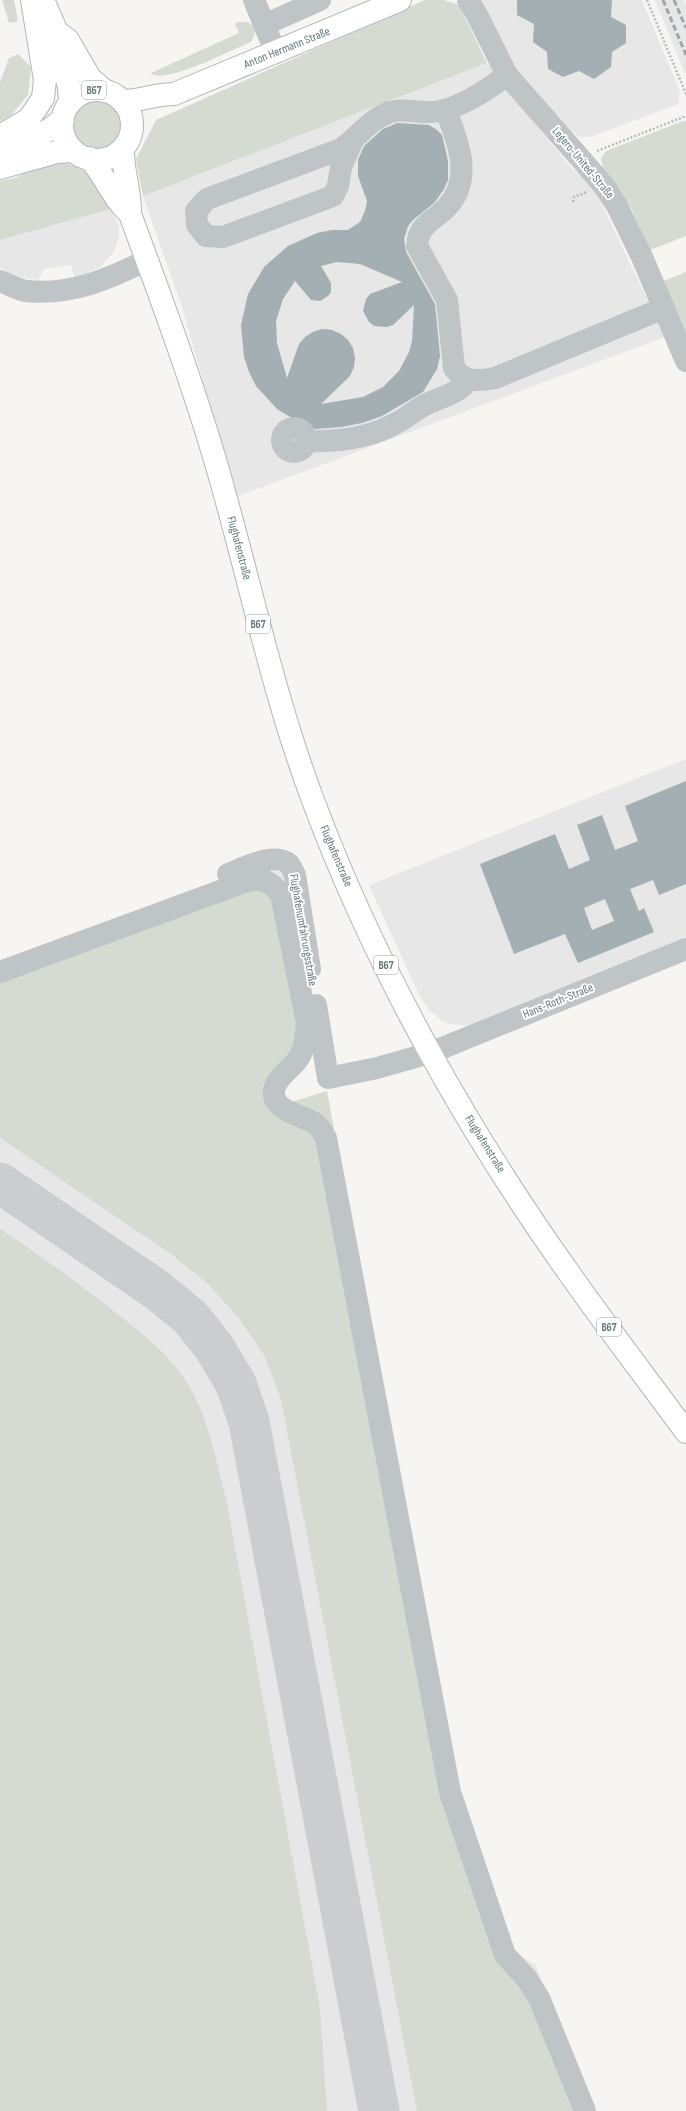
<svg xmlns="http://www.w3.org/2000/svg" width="686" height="2111" font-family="'Sofia Sans Condensed',sans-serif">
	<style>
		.built { fill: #e6e7e6 }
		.green { fill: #d6dbd1 }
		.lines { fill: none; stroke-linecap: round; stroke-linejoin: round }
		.taxiway { stroke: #cacece; stroke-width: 41 }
		.building { fill: #a3afb2; fill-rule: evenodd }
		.major-casing { stroke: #b0b6b9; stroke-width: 24 }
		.highway-casing { stroke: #b2b7b9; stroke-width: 24 }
		.path { stroke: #b7bbbd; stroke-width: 2.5; stroke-dasharray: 2 2; stroke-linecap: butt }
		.minor { stroke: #bfc4c6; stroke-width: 22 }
		.major { stroke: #fff; stroke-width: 22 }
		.highway { stroke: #fff; stroke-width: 22 }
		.rail { stroke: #9ea7aa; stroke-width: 3; stroke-dasharray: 6 3; stroke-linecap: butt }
		.labels { text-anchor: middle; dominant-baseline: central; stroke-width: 4; stroke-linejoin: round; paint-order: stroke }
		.shield { fill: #fff; stroke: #909fa4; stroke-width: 1 }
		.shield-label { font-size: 11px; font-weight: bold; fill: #61767d }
		.street-label { font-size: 12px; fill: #61767d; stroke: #fff }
	</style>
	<rect width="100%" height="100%" fill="#f6f5f2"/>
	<!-- built -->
	<g class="built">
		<path d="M 474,0 L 642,0 L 680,92 L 678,104 L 591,137 L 579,137 L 523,89 Z"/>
		<path d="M 655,0 L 684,0 L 686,5 L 686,76 Z"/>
		<path d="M 487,63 L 567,163 L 595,190 L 665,337 L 236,497 L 181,304 L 143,196 Z"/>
		<path d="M 111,209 L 119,226 L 119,239 L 113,253 L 99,268 L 75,279 L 71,265 L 44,269 L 38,280 L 14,277 L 0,268 L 0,240 Z"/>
		<path d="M 686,759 L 686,937 L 471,1026 L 449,1024 L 441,1020 L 429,1010 L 420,997 L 369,885 Z"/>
		<path d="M 272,869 L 281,872 L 286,881 L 313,1033 L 309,1063 L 282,1092 L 285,1104 L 327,1091 L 456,1788 L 513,1952 L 535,1964 L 594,2111 L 0,2111 L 0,967 Z"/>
	</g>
	<!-- green -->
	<g class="green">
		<path d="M 2,0 L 14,0 L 18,21 L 9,23 Z"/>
		<path d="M 425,0 L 444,0 L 459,5 L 487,63 L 143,196 L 136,159 L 156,120 Z"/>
		<path d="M 238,22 C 247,21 255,23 255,33 L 251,42 C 235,48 163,86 151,73 L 239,33 L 235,24 Z"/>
		<path d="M 18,54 L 31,67 L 28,95 L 9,118 L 0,121 L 0,82 L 9,58 Z"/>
		<circle cx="96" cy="125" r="27"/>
		<path d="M 683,121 L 686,121 L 686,236 L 650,250 L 631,208 L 603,168 L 601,158 L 606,151 Z"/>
		<path d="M 61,161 C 93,172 96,180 111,209 L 0,240 L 0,181 L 15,178 L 45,163 Z"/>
		<path d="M 686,272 L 686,338 L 663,281 Z"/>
		<path d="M 256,884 L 276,897 L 299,1002 L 298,1047 L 270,1082 L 317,1134 L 436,1736 L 525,1986 L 580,2111 L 417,2111 L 281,1399 L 264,1355 L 238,1317 L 208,1284 L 171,1254 L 0,1138 L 0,979 Z"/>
		<path d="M 327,1091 L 334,1130 L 330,1131 L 285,1104 Z"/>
		<path d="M 0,1229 C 40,1255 78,1283 115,1312 C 144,1335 175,1359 193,1393 C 210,1426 217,1464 226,1499 L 320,2008 L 327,2111 L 0,2111 Z"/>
	</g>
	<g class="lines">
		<!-- taxiway -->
		<path class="taxiway" d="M 0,1183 L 157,1290 L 190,1317 L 214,1347 L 236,1384 L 249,1422 L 379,2111"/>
	</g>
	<!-- building -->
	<g class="building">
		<path d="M 517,0 L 612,0 L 611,17 L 626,25 L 626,43 L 612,52 L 611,67 L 594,79 L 579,71 L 563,77 L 548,69 L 547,52 L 533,42 L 534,24 L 517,15 Z"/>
		<path d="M 397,123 L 429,125 L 437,130 L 442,135 L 448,161 L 448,180 L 444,189 L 435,202 L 413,220 L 408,226 L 404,239 L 406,252 L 435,304 L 440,356 L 437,369 L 423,392 L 382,416 L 362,423 L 341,427 L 316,429 L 305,426 L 277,409 L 256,386 L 249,372 L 244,357 L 241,325 L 248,294 L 264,267 L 288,246 L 317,233 L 332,230 L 348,230 L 360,222 L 365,211 L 367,201 L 358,176 L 358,160 L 364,146 L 383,129 ZM 337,262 L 360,264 L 402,282 L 370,294 L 366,299 L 363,311 L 369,322 L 374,326 L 387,327 L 393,325 L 414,305 L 412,341 L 409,352 L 399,371 L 383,387 L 363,397 L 321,404 L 350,376 L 354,367 L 355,358 L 353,348 L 348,340 L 341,334 L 332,330 L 322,329 L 313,332 L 305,337 L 299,344 L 287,378 L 277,343 L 276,321 L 283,299 L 295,281 L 311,300 L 320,301 L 328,296 L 331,292 L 331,283 L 321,266 Z"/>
		<path d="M 686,781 L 686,884 L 659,895 L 653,880 L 630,889 L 639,911 L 644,908 L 654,932 L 578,963 L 565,934 L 514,954 L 480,864 L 555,834 L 569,869 L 590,860 L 577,825 L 602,815 L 615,850 L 638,841 L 625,806 ZM 605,899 L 614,921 L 592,930 L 584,908 Z"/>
	</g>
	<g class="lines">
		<!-- major casing -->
		<g class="major-casing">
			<g id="major">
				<path d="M 43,0 L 57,32 L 57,44 L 69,87 L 70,103"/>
				<path d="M 57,32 L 68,40 L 90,78 L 105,91"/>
				<circle cx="97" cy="125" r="35"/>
				<path d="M 122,101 C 140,101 156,94 174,94 L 400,0"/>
				<path d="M 123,148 C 122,171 131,191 130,214 C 161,298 193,384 218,470 C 250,581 273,695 314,803 C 376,968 467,1130 569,1273 C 607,1327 647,1379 686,1432"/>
				<path d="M 89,158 C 105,175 112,198 130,214"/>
			</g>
		</g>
		<!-- highway casing -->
		<g class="highway-casing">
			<g id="highway">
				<path d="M 0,136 L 29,119 L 43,98 L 45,80 L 32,0"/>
				<path d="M 0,152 C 25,145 43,136 63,119"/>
				<path d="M 0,168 L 57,152 L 74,151"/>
			</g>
		</g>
		<!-- path -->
		<g class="path">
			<path d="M 647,0 L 686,94"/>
			<path d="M 597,151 L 686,116"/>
			<path d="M 573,202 L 574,197 L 587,192"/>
		</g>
		<!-- minor -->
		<g class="minor">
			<path d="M 254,0 L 276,53"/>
			<path d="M 468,0 L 477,15 L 507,75 L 580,158 L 604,186 L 617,206 L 642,257 L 686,361"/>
			<path d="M 264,25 L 320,0"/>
			<path d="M 446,111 C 458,141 473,178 448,206 C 435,221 419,222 417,246 L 447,300 L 454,368 C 465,383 478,381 495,378 L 664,308"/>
			<path d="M 352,142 L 341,167 L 338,186 L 333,196 L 223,237 L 206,236 L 197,225 L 196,211 L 207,199 L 341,149 C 358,137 370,119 390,112 C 404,108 417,113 430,112 C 454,112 488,90 507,75"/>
			<path d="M 0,281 C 8,284 18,290 26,291 C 70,296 109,279 147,260"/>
			<circle cx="294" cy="440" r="12"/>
			<path d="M 307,441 C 338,442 371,438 398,422 C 408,417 416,409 427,404 C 441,397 459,394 468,380"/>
			<path d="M 228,874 C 242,869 275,851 289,864 C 291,866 293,871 295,875 L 310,969"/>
			<path d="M 0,972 L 250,880 C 265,878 271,883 281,894 L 307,1023 C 306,1035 305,1049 298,1059 C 291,1069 277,1076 274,1090 C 271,1112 302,1114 316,1124 C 320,1127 323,1134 326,1138 L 450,1792 L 505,1955 L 527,1979 L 539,1998 L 585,2111"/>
			<path d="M 316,1005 L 328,1078 L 377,1068 L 430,1053 L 686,949"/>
		</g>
		<!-- major -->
		<use href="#major" class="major"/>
		<!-- highway -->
		<use href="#highway" class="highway"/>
		<!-- rail -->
		<g class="rail">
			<path d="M 663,0 L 686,55"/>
			<path d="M 674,0 L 686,28"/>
		</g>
	</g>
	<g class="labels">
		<!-- shield labels -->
		<g class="shield">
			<rect x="82" y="81" width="24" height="18" rx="3"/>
			<rect x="246" y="615" width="24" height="18" rx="3"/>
			<rect x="374" y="956" width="24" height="18" rx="3"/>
			<rect x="597" y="1318" width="24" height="18" rx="3"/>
		</g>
		<g class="shield-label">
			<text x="94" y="90">B67</text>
			<text x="258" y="624">B67</text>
			<text x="386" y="965">B67</text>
			<text x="609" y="1327">B67</text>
		</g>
		<!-- street labels -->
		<g class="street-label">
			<text transform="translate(287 48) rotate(-22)">Anton Hermann Straße</text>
			<text transform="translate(583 163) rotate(50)">Legero-United-Straße</text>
			<text transform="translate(239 548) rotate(75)">Flughafenstraße</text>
			<text transform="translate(336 856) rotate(67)">Flughafenstraße</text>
			<text transform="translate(303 930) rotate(80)">Flughafenumfahrungsstraße</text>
			<text transform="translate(558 1001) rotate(-22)">Hans-Roth-Straße</text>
			<text transform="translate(485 1144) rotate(58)">Flughafenstraße</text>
		</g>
	</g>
</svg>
